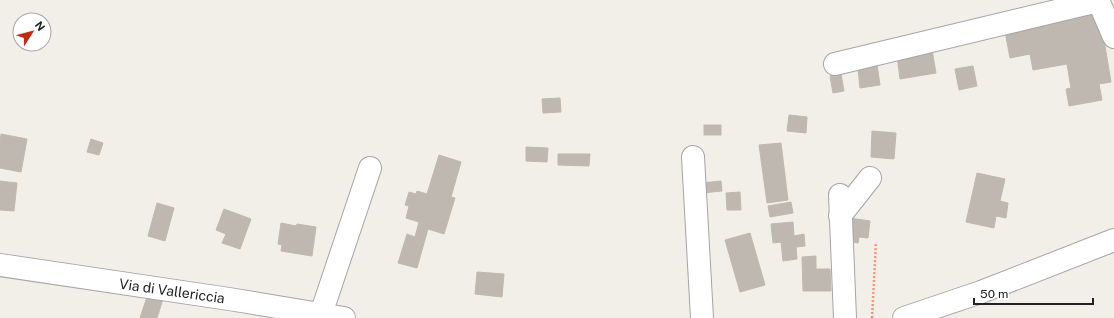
<svg xmlns="http://www.w3.org/2000/svg" width="1114" height="318" font-family="'Public Sans',sans-serif">
	<style>
		.building { fill: #beb8b1; stroke: #c1b8ac }
		.lines { fill: none; stroke-linecap: round; stroke-linejoin: round }
		.minor-casing { stroke: #a5a5a5; stroke-width: 24 }
		.path { stroke: #f0977a; stroke-width: 2.5; stroke-dasharray: 2 2; stroke-linecap: butt }
		.minor { stroke: #fff; stroke-width: 22 }
		.labels { text-anchor: middle; dominant-baseline: central; stroke-width: 3; stroke-linejoin: round; paint-order: stroke }
		.street-label { font-size: 14px; fill: #212121; stroke: #fff }
	</style>
	<rect width="100%" height="100%" fill="#f1efe8"/>
	<!-- building -->
	<g class="building">
		<path d="M 1091,11 L 1105,46 L 1111,82 L 1099,84 L 1102,100 L 1069,106 L 1066,89 L 1071,88 L 1067,64 L 1033,70 L 1030,54 L 1010,58 L 1004,26 Z"/>
		<path d="M 932,50 L 936,73 L 900,79 L 897,56 Z"/>
		<path d="M 876,58 L 880,85 L 860,88 L 858,69 L 868,68 L 866,59 Z"/>
		<path d="M 973,66 L 977,86 L 959,90 L 955,69 Z"/>
		<path d="M 841,74 L 844,91 L 833,93 L 830,76 Z"/>
		<path d="M 560,98 L 561,112 L 543,113 L 542,99 Z"/>
		<path d="M 789,115 L 807,117 L 806,133 L 787,131 Z"/>
		<rect x="704" y="125" width="17" height="10"/>
		<path d="M 872,131 L 896,133 L 894,159 L 871,157 Z"/>
		<path d="M 1,134 L 27,139 L 21,172 L 0,168 L 0,142 Z"/>
		<path d="M 91,139 L 103,143 L 99,155 L 87,152 Z"/>
		<path d="M 781,143 L 788,200 L 767,203 L 759,145 Z"/>
		<path d="M 526,147 L 548,148 L 547,162 L 526,161 Z"/>
		<path d="M 558,154 L 590,154 L 589,166 L 558,165 Z"/>
		<path d="M 439,155 L 461,162 L 451,197 L 455,198 L 444,234 L 428,229 L 417,268 L 398,263 L 407,234 L 415,237 L 419,222 L 406,218 L 409,206 L 405,205 L 409,192 L 416,194 L 417,191 L 427,194 Z"/>
		<path d="M 977,173 L 1005,179 L 1000,201 L 1008,203 L 1006,218 L 996,216 L 994,228 L 966,222 Z"/>
		<path d="M 0,181 L 17,183 L 14,211 L 0,210 Z"/>
		<path d="M 721,181 L 722,191 L 702,193 L 701,183 Z"/>
		<path d="M 740,192 L 741,210 L 727,210 L 726,193 Z"/>
		<path d="M 791,202 L 793,213 L 770,217 L 768,206 Z"/>
		<path d="M 157,203 L 174,208 L 165,241 L 148,236 Z"/>
		<path d="M 224,209 L 251,219 L 240,249 L 222,243 L 226,234 L 216,230 Z"/>
		<path d="M 850,218 L 870,221 L 868,238 L 859,237 L 858,243 L 847,241 Z"/>
		<path d="M 793,222 L 794,236 L 804,234 L 805,246 L 796,247 L 797,259 L 783,261 L 781,242 L 773,243 L 771,224 Z"/>
		<path d="M 281,223 L 296,226 L 297,224 L 316,227 L 312,256 L 281,251 L 282,245 L 278,244 Z"/>
		<path d="M 750,233 L 765,285 L 740,292 L 725,240 Z"/>
		<path d="M 816,256 L 816,269 L 830,269 L 831,291 L 803,291 L 802,257 Z"/>
		<path d="M 477,272 L 504,274 L 502,297 L 475,294 Z"/>
		<path d="M 148,294 L 163,299 L 157,318 L 140,318 Z"/>
	</g>
	<g class="lines">
		<!-- minor casing -->
		<g class="minor-casing">
			<g id="minor">
				<path d="M 1098,0 L 1114,37"/>
				<path d="M 835,64 L 1098,1"/>
				<path d="M 693,157 L 702,318"/>
				<path d="M 840,195 L 845,318"/>
				<path d="M 840,216 L 870,178"/>
				<path d="M 0,265 L 229,299 L 344,318"/>
				<path d="M 321,314 L 370,168"/>
				<path d="M 904,318 L 981,292 L 1114,240"/>
			</g>
		</g>
		<!-- path -->
		<path class="path" d="M 872,318 L 876,242"/>
		<!-- minor -->
		<use href="#minor" class="minor"/>
	</g>
	<g class="labels">
		<!-- street labels -->
		<g class="street-label">
			<text transform="translate(172 291) rotate(8)">Via di Vallericcia</text>
		</g>
	</g>
	<!-- north arrow -->
	<g transform="translate(32 32) rotate(54)"><circle r="19" fill="#ffffff" stroke="#a6a6a6"/>
	<path d="M0-3L7 15L0 10L-7 15Z" fill="#c3290f"/>
	<text y="-6" font-size="11" font-weight="bold" text-anchor="middle" fill="#212121">N</text>
	</g>
	<!-- scale -->
	<path d="M974 298v6h119v-6" fill="none" stroke="#212121" stroke-width="2"/>
	<text x="980" y="298" font-size="12" fill="#212121" stroke="#ffffff" stroke-width="3" paint-order="stroke">50 m</text>
</svg>
